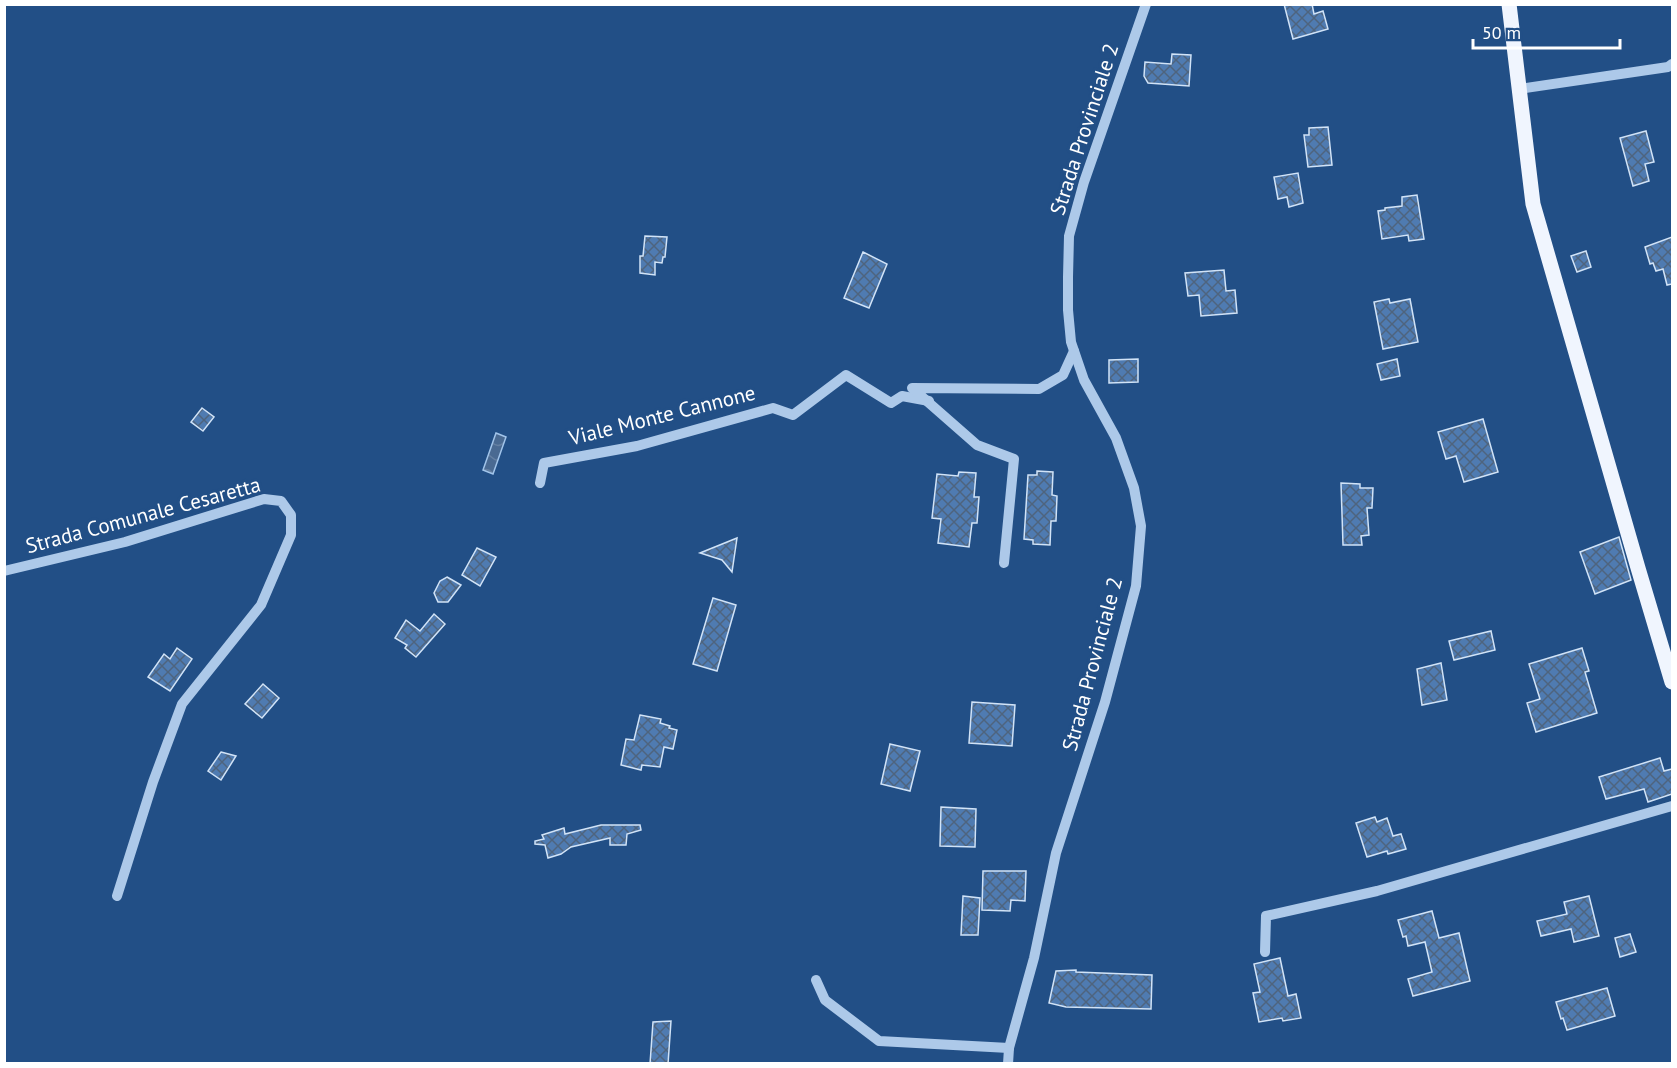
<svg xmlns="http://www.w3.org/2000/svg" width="1677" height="1068" font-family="'PT Sans',sans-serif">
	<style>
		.water { fill: url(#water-waves); stroke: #a1c4ea; stroke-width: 1.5 }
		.building { fill: url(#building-cross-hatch); stroke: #d1e3f7; stroke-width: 1.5 }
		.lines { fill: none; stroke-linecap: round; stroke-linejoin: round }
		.minor { stroke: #adc9e9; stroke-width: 10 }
		.major { stroke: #f0f5fe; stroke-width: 15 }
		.labels { text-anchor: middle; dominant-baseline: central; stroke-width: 6; stroke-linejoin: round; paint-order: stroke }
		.street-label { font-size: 21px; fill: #fff; stroke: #224f86 }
	</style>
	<defs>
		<pattern id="water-waves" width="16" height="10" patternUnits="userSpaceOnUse" patternTransform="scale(1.5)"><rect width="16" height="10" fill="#4a6a92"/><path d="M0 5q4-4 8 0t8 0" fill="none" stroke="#6580a2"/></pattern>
		<pattern id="building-cross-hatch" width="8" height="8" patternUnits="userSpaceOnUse" patternTransform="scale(1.5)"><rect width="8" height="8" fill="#4f7bb1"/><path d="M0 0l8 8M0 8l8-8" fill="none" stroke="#4e647e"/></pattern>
	</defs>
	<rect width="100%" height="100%" fill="#224f86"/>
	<!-- water -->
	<path class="water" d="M 496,433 L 506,437 L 493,474 L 483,470 Z"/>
	<!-- building -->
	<g class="building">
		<path d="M 1284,4 L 1312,4 L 1314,14 L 1323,11 L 1328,29 L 1293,39 Z"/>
		<path d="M 1172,54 L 1191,55 L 1189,86 L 1148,83 L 1144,76 L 1145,62 L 1171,64 Z"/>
		<path d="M 1328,127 L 1332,165 L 1308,167 L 1304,135 L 1309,135 L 1309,128 Z"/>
		<path d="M 1646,131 L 1654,162 L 1645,164 L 1649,181 L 1633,186 L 1620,138 Z"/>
		<path d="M 1298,173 L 1303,203 L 1289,207 L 1287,197 L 1278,199 L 1274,177 Z"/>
		<path d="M 1417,195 L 1424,239 L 1409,241 L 1408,235 L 1382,239 L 1378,211 L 1385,210 L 1385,208 L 1402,206 L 1402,197 Z"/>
		<path d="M 645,236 L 667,237 L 665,257 L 663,257 L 662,263 L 655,262 L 655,275 L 640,273 L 640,256 L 643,256 Z"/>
		<path d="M 1672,237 L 1672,284 L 1667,285 L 1663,269 L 1656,271 L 1653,263 L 1650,264 L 1645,247 Z"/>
		<path d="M 1586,251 L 1591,267 L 1577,272 L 1571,256 Z"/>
		<path d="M 863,252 L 887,264 L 869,308 L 844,298 Z"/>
		<path d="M 1224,270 L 1226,291 L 1235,290 L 1237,313 L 1201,316 L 1199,295 L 1188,296 L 1185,273 Z"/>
		<path d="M 1389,299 L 1390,303 L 1410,299 L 1418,342 L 1383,349 L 1374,302 Z"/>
		<path d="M 1138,359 L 1138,382 L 1109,383 L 1109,360 Z"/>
		<path d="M 1397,359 L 1400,376 L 1381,380 L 1377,364 Z"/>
		<path d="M 202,408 L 214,417 L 203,431 L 191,422 Z"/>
		<path d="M 1483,419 L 1498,472 L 1464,482 L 1456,456 L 1446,459 L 1438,432 Z"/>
		<path d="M 1037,471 L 1053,472 L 1052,495 L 1057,496 L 1056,521 L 1051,521 L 1050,545 L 1033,544 L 1033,540 L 1024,539 L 1028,475 L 1037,475 Z"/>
		<path d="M 959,472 L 976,473 L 974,497 L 979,497 L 977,523 L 972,523 L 969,547 L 938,543 L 941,519 L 932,518 L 937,474 L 958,476 Z"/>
		<path d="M 1341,483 L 1360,484 L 1360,488 L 1373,488 L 1372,508 L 1367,508 L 1369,535 L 1361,536 L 1362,545 L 1343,545 Z"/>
		<path d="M 1619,537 L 1631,580 L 1595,594 L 1580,552 Z"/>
		<path d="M 737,538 L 732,572 L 722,560 L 700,553 Z"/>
		<path d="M 477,548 L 496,557 L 480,586 L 462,575 Z"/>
		<path d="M 447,577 L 461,585 L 448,602 L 438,602 L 434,593 L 440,581 Z"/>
		<path d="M 713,598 L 736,605 L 717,671 L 693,664 Z"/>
		<path d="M 434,614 L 445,624 L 416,657 L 405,648 L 407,645 L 395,638 L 406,620 L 420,631 Z"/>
		<path d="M 1491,631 L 1495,650 L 1454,660 L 1449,641 Z"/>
		<path d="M 177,648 L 192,659 L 170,691 L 148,677 L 164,654 L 170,659 Z"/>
		<path d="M 1582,648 L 1589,671 L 1585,672 L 1597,713 L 1536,732 L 1527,703 L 1540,699 L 1529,664 Z"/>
		<path d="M 1441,663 L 1447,700 L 1422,705 L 1417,669 Z"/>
		<path d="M 263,684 L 279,698 L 262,718 L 245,704 Z"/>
		<path d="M 972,702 L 1015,705 L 1012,746 L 969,743 Z"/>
		<path d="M 640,715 L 661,719 L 660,723 L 670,726 L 669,728 L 677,730 L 673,749 L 664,747 L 660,767 L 642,765 L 641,770 L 621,765 L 626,739 L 634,740 Z"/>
		<path d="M 890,744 L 920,751 L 910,791 L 881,784 Z"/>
		<path d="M 221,752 L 236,756 L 221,780 L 208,771 Z"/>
		<path d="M 1660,758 L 1664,771 L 1672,769 L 1672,794 L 1648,802 L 1644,789 L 1606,799 L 1599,777 Z"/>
		<path d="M 941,807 L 976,809 L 975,847 L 940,846 Z"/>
		<path d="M 1375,817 L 1377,822 L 1387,818 L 1393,836 L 1401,834 L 1406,849 L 1388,854 L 1387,851 L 1367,857 L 1356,823 Z"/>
		<path d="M 601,825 L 640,825 L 641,830 L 627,834 L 626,845 L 610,845 L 610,838 L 571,847 L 561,854 L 548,858 L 545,845 L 535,844 L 535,841 L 544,839 L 542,835 L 564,828 L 565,834 Z"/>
		<path d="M 983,871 L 1026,871 L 1025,901 L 1011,900 L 1010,911 L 982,910 Z"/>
		<path d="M 963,896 L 980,898 L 978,935 L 961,935 Z"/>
		<path d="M 1589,896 L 1599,936 L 1574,942 L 1571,929 L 1541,936 L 1537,921 L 1567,914 L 1564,902 Z"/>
		<path d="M 1432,911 L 1439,938 L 1459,933 L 1470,981 L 1413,996 L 1408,979 L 1432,972 L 1425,942 L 1408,946 L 1406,936 L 1403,937 L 1398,920 Z"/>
		<path d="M 1630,934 L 1636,952 L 1620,957 L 1615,938 Z"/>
		<path d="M 1280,958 L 1288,996 L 1296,994 L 1301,1018 L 1283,1021 L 1282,1018 L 1259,1022 L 1253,993 L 1260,992 L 1254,964 Z"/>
		<path d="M 1076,970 L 1076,972 L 1152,975 L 1151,1009 L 1066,1007 L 1049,1003 L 1056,971 Z"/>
		<path d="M 1607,988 L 1615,1016 L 1567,1030 L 1563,1018 L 1561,1019 L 1556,1002 Z"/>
		<path d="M 671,1021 L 668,1064 L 650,1064 L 653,1022 Z"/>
	</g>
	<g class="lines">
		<!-- minor -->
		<g class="minor">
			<path d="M 1519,89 L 1668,67 L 1672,64"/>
			<path d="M 540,483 L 544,463 L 637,446 L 773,408 L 793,415 L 846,375 L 891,403 L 902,396 L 929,401"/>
			<path d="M 1004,563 L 1014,459 L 977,445 L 912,388 L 1039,389 L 1063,375 L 1074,351"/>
			<path d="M 4,571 L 125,542 L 264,499 L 281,501 L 291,515 L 291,535 L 261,605 L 182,704 L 153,782 L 117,896"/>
			<path d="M 1265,952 L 1266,916 L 1377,891 L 1672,806"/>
			<path d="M 816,980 L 825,1000 L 879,1041 L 1009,1048"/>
			<path d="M 1008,1064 L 1009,1048 L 1034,958 L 1056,853 L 1105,702 L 1136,586 L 1141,526 L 1134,488 L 1116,438 L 1084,380 L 1071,342 L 1068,310 L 1068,277 L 1069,236 L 1084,182 L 1146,4"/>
		</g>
		<!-- major -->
		<path class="major" d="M 1509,4 L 1533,204 L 1638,568 L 1672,682"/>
	</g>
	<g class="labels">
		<!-- street labels -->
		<g class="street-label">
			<text transform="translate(1084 129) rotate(-72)">Strada Provinciale 2</text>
			<text transform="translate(662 415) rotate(-14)">Viale Monte Cannone</text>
			<text transform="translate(143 515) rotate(-15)">Strada Comunale Cesaretta</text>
			<text transform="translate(1092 664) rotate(-75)">Strada Provinciale 2</text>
		</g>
	</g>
	<!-- border -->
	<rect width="1677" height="1068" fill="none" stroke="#ffffff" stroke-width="12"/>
	<!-- scale -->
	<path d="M1473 39v9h147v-9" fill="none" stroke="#ffffff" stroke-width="3"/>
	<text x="1482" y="39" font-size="18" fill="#ffffff" stroke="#224f86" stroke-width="4.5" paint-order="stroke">50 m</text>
</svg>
